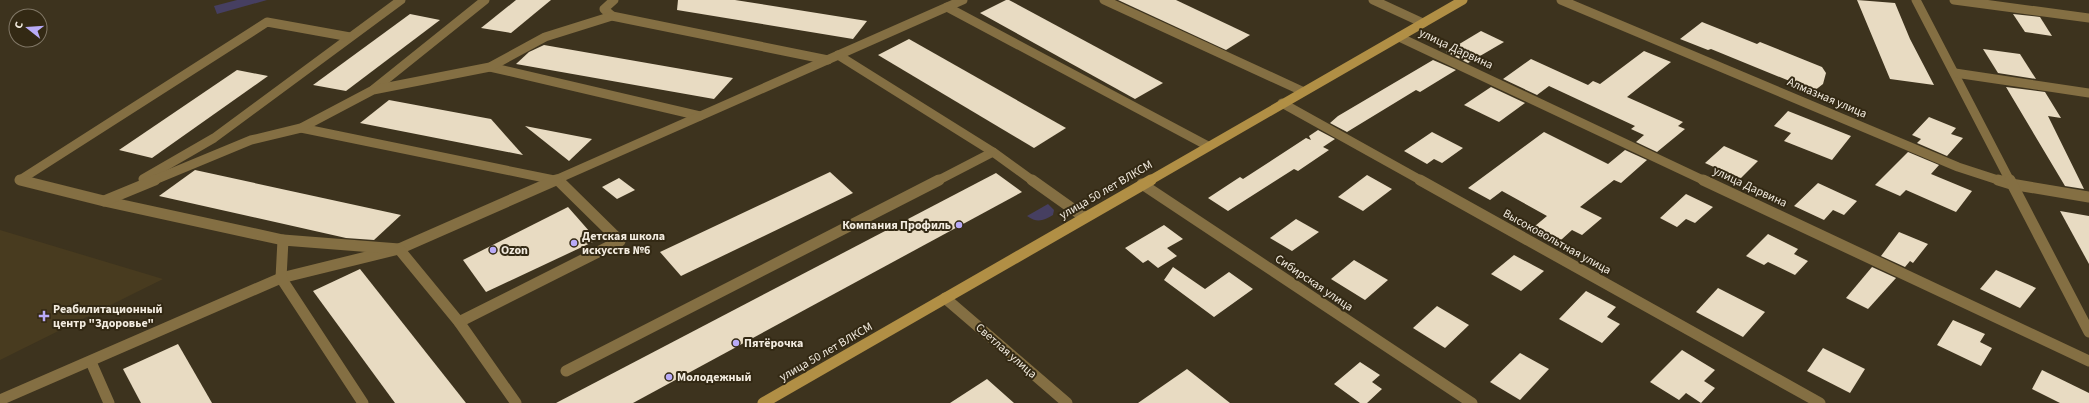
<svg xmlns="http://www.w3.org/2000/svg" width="2089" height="403" font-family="'Source Sans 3',sans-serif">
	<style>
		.built { fill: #483b1f }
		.green { fill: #463f61 }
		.building { fill: #e8dbc2 }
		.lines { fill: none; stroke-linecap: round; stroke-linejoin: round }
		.service-far1 { stroke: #846f43; stroke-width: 9 }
		.service { stroke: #846f43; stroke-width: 11 }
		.minor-far1 { stroke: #846f43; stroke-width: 9 }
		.minor { stroke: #846f43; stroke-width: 11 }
		.secondary-far1 { stroke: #b18f45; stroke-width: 9 }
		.secondary { stroke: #b18f45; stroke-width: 11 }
		.poi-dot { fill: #b9abf7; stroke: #332914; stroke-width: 1.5 }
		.labels { text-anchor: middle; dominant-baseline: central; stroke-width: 4; stroke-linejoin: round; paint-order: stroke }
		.street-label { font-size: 12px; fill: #f3ece0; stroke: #332914 }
		.poi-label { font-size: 12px; font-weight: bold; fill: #f3ece0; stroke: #332914; text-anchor: start }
	</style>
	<rect width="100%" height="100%" fill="#3d331e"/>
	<!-- built -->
	<path class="built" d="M 0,230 L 163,279 L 0,360 Z"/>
	<!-- green -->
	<g class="green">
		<path d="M 237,0 L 267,0 L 217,14 L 214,6 Z"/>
		<path d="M 1048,204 L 1054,210 L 1053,215 C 1043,221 1037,223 1027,216 Z"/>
	</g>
	<!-- building -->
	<g class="building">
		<path d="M 516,0 L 551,0 L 511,33 L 481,28 Z"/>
		<path d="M 678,0 L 735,0 L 867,21 L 853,39 L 677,10 Z"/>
		<path d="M 1006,0 L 1009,0 L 1163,83 L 1135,99 L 980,13 Z"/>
		<path d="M 1118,0 L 1176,0 L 1250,35 L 1226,50 Z"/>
		<path d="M 1857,0 L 1895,3 L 1910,39 L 1934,85 L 1890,79 Z"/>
		<path d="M 410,14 L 440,20 L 346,91 L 313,85 Z"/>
		<path d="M 2013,14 L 2040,17 L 2052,36 L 2025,32 Z"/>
		<path d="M 1702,22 L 1757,44 L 1760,42 L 1822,67 L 1826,73 L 1823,84 L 1814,91 L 1711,49 L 1708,50 L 1680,39 Z"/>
		<path d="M 1481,31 L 1504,42 L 1468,63 L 1446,52 Z"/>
		<path d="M 909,39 L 1066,128 L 1034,148 L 878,55 Z"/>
		<path d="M 544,45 L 733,78 L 714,99 L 516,64 L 529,52 Z"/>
		<path d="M 1983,49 L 2020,54 L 2036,79 L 1998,73 Z"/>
		<path d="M 1644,51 L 1671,62 L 1627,97 L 1683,122 L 1678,126 L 1685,129 L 1657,152 L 1636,142 L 1644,135 L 1631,129 L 1635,126 L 1549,86 L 1537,95 L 1503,79 L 1531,59 L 1588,85 L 1593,81 L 1600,84 Z"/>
		<path d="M 1433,60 L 1456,70 L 1420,92 L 1416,90 L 1347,132 L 1330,123 L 1338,116 Z"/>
		<path d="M 237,70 L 268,76 L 152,158 L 119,150 Z"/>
		<path d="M 1491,87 L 1525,103 L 1499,122 L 1464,105 Z"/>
		<path d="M 2006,87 L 2045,92 L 2061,118 L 2048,116 L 2084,189 L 2065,186 Z"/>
		<path d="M 389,100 L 491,119 L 523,155 L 360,123 Z"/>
		<path d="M 1788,111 L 1851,136 L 1832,160 L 1784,141 L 1791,133 L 1774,126 Z"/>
		<path d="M 1929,117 L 1956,128 L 1951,134 L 1963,138 L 1947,156 L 1917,143 L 1921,139 L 1912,135 Z"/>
		<path d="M 525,126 L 592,139 L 569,161 Z"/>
		<path d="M 1318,130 L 1335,139 L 1323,147 L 1329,150 L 1298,171 L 1294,169 L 1228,211 L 1208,198 L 1240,177 L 1243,179 L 1306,138 L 1311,140 L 1309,136 Z"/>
		<path d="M 1432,132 L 1463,148 L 1442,163 L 1434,159 L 1427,164 L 1404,151 Z"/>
		<path d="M 1544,132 L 1608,164 L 1625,150 L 1647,160 L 1621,183 L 1614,180 L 1580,207 L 1602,218 L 1582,235 L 1572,230 L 1561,240 L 1535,226 L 1547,216 L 1502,191 L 1490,200 L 1468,188 Z"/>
		<path d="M 1724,146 L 1758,161 L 1740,179 L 1705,163 Z"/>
		<path d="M 1908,152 L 1939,165 L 1931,174 L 1972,191 L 1956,212 L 1906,190 L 1900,196 L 1875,185 Z"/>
		<path d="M 195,170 L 401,215 L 374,240 L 346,238 L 159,196 Z"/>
		<path d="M 830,172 L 853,193 L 681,276 L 660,252 Z"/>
		<path d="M 996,173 L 1022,192 L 633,403 L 556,403 Z"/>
		<path d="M 1367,175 L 1392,189 L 1363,211 L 1338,197 Z"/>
		<path d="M 619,178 L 635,190 L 617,199 L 602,187 Z"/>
		<path d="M 1818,183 L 1857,201 L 1844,215 L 1833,210 L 1824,220 L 1794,206 Z"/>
		<path d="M 1686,194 L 1713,207 L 1695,223 L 1686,219 L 1677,227 L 1660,218 Z"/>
		<path d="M 568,207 L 597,240 L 486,292 L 463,260 Z"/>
		<path d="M 2060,211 L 2089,216 L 2089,264 Z"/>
		<path d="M 1296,219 L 1319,232 L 1292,251 L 1270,238 Z"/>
		<path d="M 1164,225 L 1183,239 L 1167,248 L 1177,256 L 1158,268 L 1148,260 L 1143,263 L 1125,248 Z"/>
		<path d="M 1899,232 L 1928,244 L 1913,263 L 1910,261 L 1905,267 L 1881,256 Z"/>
		<path d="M 1768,234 L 1798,249 L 1794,254 L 1808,261 L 1795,275 L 1768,262 L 1764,265 L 1746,256 Z"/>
		<path d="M 1514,255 L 1544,271 L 1521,291 L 1491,274 Z"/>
		<path d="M 1354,260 L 1388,280 L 1365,300 L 1331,279 Z"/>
		<path d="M 1173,267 L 1205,289 L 1229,272 L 1253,289 L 1214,317 L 1164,280 Z"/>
		<path d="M 1872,267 L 1896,278 L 1868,309 L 1846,298 Z"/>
		<path d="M 360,269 L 466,403 L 395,403 L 313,291 Z"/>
		<path d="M 1996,270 L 2036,288 L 2020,308 L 1980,289 Z"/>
		<path d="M 1718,288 L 1765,312 L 1743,337 L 1696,312 Z"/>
		<path d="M 1586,291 L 1616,307 L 1607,317 L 1620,324 L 1602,343 L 1559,319 Z"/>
		<path d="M 1437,306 L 1469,325 L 1445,348 L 1413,328 Z"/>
		<path d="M 1953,320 L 1985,334 L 1980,342 L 1992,348 L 1981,366 L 1937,345 Z"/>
		<path d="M 178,344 L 212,403 L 141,403 L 123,369 Z"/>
		<path d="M 1823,348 L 1865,369 L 1850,393 L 1807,371 Z"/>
		<path d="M 1682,350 L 1715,370 L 1704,381 L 1715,388 L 1701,403 L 1686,393 L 1679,400 L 1650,382 Z"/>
		<path d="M 1520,353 L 1549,369 L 1520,400 L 1490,382 Z"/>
		<path d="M 1360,362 L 1380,375 L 1372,382 L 1382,389 L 1367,403 L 1360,403 L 1334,384 Z"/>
		<path d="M 1187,369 L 1230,403 L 1138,403 Z"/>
		<path d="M 2042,370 L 2089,393 L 2089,403 L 2060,403 L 2032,389 Z"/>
		<path d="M 987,379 L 1014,403 L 950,403 Z"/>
	</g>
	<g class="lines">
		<!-- service-far1 -->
		<g class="service-far1">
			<path d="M 1104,0 L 1302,91"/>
			<path d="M 1373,0 L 1423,23"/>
			<path d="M 947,7 L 1208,146"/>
			<path d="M 612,16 L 604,9 L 614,0"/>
			<path d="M 838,55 L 993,152"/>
			<path d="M 490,67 L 700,116"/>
			<path d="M 374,89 L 485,0"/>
			<path d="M 301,128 L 559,181"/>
			<path d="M 143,179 L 214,138 L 401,0"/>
			<path d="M 24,181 L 20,180 L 267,22 L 350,37"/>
			<path d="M 152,181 L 251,140 L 301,128 L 373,90 L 490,67 L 545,37 L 612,16 L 828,60"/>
			<path d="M 553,181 L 963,0"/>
			<path d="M 937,181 L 993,152 L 1033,181"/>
		</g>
		<!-- service -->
		<g class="service">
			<path d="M 20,180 L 104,201 L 283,240"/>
			<path d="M 1032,180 L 1084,217"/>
			<path d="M 104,201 L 155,180"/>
			<path d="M 459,322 L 620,241 L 558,180"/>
			<path d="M 91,362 L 109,403"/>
			<path d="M 566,371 L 939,180"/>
			<path d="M 0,400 L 281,278 L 399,249 L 556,180"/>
			<path d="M 363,403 L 281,278 L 283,240 L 399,249 L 459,322 L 516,403"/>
		</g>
		<!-- minor-far1 -->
		<g class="minor-far1">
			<path d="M 1561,0 L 1958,167 L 2001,181"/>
			<path d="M 1916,0 L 2010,181"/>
			<path d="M 1954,0 L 2089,18"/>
			<path d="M 1399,37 L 1705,181"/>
			<path d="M 1955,73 L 2089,93"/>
			<path d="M 1282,103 L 1422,181"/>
		</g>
		<!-- minor -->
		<g class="minor">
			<path d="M 1420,180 L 1820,403"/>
			<path d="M 1703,180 L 2089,361"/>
			<path d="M 1998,180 L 2011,184 L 2089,197"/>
			<path d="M 2010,180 L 2089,332"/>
			<path d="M 1142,184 L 1472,403"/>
			<path d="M 945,298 L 1067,403"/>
		</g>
		<!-- secondary-far1 -->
		<path class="secondary-far1" d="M 1149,181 L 1463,0"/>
		<!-- secondary -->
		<path class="secondary" d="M 763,403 L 1151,180"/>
	</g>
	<!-- markers -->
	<g class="poi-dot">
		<circle cx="959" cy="225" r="4"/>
		<circle cx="574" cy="243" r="4"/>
		<circle cx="493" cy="250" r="4"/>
		<path d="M42 310h4v4h4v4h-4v4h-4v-4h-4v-4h4z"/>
		<circle cx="736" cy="343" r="4"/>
		<circle cx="669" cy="377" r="4"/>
	</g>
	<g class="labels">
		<!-- street labels -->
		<g class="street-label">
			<text transform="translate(1456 49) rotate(25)">улица Дарвина</text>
			<text transform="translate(1827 98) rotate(23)">Алмазная улица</text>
			<text transform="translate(1750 187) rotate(25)">улица Дарвина</text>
			<text transform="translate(1106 190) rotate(-30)">улица 50 лет ВЛКСМ</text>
			<text transform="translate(1557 242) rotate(29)">Высоковольтная улица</text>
			<text transform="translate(1314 283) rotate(34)">Сибирская улица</text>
			<text transform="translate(1006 351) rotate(41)">Светлая улица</text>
			<text transform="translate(826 352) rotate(-30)">улица 50 лет ВЛКСМ</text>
		</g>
		<!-- poi labels -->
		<g class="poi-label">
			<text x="951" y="225" text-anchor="end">Компания Профиль</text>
			<text x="582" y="236">Детская школа<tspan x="582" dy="14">искусств №6</tspan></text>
			<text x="501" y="250">Ozon</text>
			<text x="53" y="309">Реабилитационный<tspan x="53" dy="14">центр "Здоровье"</tspan></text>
			<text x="744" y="343">Пятёрочка</text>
			<text x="677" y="377">Молодежный</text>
		</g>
	</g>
	<!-- north arrow -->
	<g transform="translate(28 28) rotate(287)"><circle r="19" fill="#332914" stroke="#807766"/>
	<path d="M0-3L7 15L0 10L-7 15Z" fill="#b9abf7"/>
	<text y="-6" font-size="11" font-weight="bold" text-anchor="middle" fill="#f3ece0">С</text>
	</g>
</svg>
